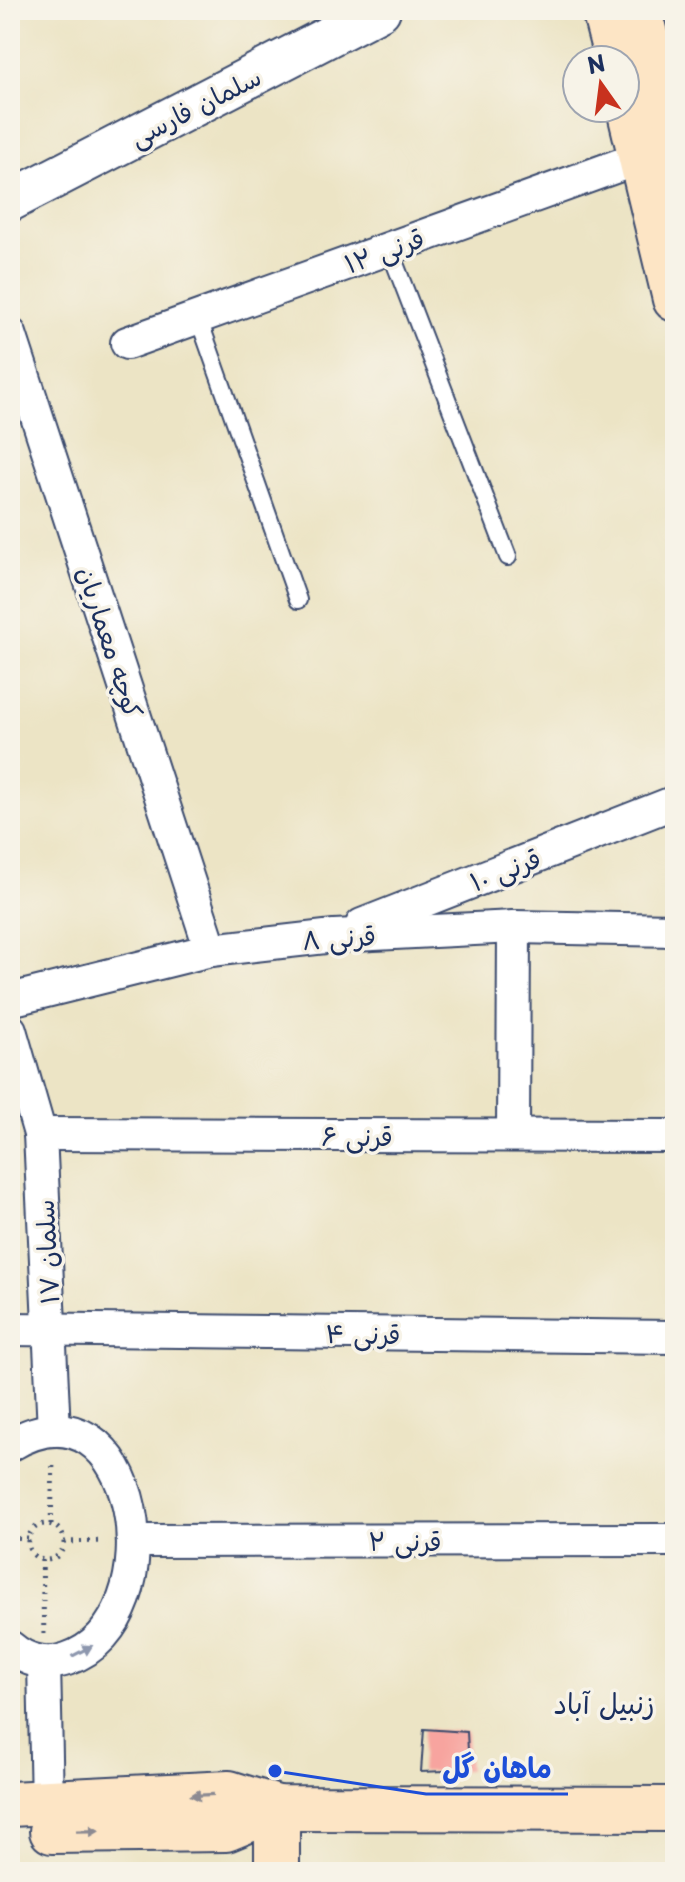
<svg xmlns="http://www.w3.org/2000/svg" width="685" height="1882" font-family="'Playpen Sans','Playpen Sans Arabic',sans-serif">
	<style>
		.building { fill: #f7a49f }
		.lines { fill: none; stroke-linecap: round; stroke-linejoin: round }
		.service-casing { stroke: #3a4a6d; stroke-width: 20 }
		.minor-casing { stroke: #3a4a6d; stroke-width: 36 }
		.tertiary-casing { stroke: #3a4a6d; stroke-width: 44 }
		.secondary-casing { stroke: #3a4a6d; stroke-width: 48 }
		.path { stroke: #3a4a6d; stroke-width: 5; stroke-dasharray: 2 6; stroke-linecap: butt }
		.service { stroke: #fff; stroke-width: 16 }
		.minor { stroke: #fff; stroke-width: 32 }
		.tertiary { stroke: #fff; stroke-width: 40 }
		.secondary { stroke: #fde5c5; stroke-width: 44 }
		.oneway { fill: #8d97ae }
		.oneway2 { fill: #8c8a92 }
		.labels { text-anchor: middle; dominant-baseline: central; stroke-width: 7; stroke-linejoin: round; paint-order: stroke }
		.street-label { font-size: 26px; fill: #1b2f5e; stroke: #f7f3e8 }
		.neighbourhood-label { font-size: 28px; fill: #1b2f5e; stroke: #f7f3e8 }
		.leader { fill: none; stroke: #1d4ed8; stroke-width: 3 }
		.callout-dot { fill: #1d4ed8; stroke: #f7f3e8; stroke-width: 3 }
		.callout-label { font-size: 28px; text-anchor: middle; font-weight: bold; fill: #1d4ed8; stroke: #f7f3e8; stroke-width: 7; stroke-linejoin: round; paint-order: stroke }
	</style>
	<rect width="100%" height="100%" fill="#f7f3e8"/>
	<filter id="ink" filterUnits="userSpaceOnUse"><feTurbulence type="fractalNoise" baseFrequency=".0125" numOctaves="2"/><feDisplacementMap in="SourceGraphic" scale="16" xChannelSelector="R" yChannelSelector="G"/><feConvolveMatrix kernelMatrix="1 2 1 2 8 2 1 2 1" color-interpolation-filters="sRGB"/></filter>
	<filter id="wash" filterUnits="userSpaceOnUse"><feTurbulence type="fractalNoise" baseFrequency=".006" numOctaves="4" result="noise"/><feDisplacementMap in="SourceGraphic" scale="32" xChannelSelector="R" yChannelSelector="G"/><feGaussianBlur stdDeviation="1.8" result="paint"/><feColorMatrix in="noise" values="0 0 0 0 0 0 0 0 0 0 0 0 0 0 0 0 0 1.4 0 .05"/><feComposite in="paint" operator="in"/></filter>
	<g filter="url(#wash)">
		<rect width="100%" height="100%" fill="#ece4c5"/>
		<g id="blocks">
			<!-- building -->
			<path class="building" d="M 424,1729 L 467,1732 L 469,1770 L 421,1772 Z"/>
		</g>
	</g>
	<g filter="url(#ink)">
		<use href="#blocks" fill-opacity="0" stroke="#3a4a6d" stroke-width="2"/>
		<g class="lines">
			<!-- service casing -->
			<g class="service-casing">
				<g id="service">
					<path d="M 389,248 L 508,557"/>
					<path d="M 198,317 L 298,600"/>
				</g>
			</g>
			<!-- minor casing -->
			<g class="minor-casing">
				<g id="minor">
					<path d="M 10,334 L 211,950"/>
					<path d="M 127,343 L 642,157"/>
					<path d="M 362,925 L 675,802"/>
					<path d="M 10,1000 L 211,950 L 334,936 L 514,927 L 675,930"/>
					<path d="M 10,1030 L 40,1134 L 54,1430"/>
					<path d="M 40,1134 L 675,1136"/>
					<path d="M 513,1135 L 514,927"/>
					<path d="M 10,1329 L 675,1337"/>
					<path d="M 10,1445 C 139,1366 180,1621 67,1659 C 47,1666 26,1661 10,1647"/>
					<path d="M 134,1541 L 675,1540"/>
					<path d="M 44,1663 L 47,1804"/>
				</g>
			</g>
			<!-- tertiary casing -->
			<g class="tertiary-casing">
				<path id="tertiary" d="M 10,201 L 380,10"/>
			</g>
			<!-- secondary casing -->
			<g class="secondary-casing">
				<g id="secondary">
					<path d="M 604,10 L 617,60"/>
					<path d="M 639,10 L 675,156"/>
					<path d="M 625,92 L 675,299"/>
					<path d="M 10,1804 L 229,1793 L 277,1808 L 675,1809"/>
					<path d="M 52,1831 L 226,1829 L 277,1808"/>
					<path d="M 277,1872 L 277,1808"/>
				</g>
			</g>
			<!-- path -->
			<g class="path">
				<path d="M 51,1524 L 53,1461"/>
				<circle cx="46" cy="1542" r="18"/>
				<path d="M 10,1538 L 28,1539"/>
				<path d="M 64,1542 L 103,1541"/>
				<path d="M 42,1560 L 44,1635"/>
			</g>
			<!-- service -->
			<use href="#service" class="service"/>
			<!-- minor -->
			<use href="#minor" class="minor"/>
			<!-- tertiary -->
			<use href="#tertiary" class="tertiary"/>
			<!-- secondary -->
			<use href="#secondary" class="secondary"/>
		</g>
		<!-- one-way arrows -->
		<defs><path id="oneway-solid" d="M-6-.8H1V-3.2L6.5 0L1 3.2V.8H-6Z" transform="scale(2)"/></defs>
		<use class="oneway" href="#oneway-solid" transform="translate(82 1651) rotate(-28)"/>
		<g class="oneway2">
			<use href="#oneway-solid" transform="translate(202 1795) rotate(177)"/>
			<use href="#oneway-solid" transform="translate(88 1831) rotate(-1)"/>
		</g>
	</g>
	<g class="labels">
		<!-- street labels -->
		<g class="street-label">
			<text transform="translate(195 106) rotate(-27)">سلمان فارسی</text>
			<text transform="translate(384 250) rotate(-20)">قرنی ۱۲</text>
			<text transform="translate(111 642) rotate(72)">کوچه معماریان</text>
			<text transform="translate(505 869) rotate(-21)">قرنی ۱۰</text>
			<text transform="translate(339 937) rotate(-4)">قرنی ۸</text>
			<text x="357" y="1135">قرنی ۶</text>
			<text transform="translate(46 1252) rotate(-93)">سلمان ۱۷</text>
			<text transform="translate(363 1333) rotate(1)">قرنی ۴</text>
			<text x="405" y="1540">قرنی ۲</text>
		</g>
		<!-- neighbourhood labels -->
		<g class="neighbourhood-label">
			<text x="604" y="1702">زنبیل آباد</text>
		</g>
	</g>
	<!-- callouts -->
	<path class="leader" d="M275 1771L426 1794H568"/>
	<circle class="callout-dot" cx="275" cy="1771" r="8"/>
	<g class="callout-label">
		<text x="497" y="1778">ماهان گل</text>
	</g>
	<!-- margin -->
	<rect width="685" height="1882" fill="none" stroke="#f7f3e8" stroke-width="40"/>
	<!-- north arrow -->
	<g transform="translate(601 84) rotate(346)"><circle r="38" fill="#f7f3e8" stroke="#9fa5b1" stroke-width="2"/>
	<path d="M0-6L14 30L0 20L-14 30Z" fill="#c8321e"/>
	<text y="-12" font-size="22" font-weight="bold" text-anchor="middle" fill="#1b2f5e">N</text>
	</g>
</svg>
